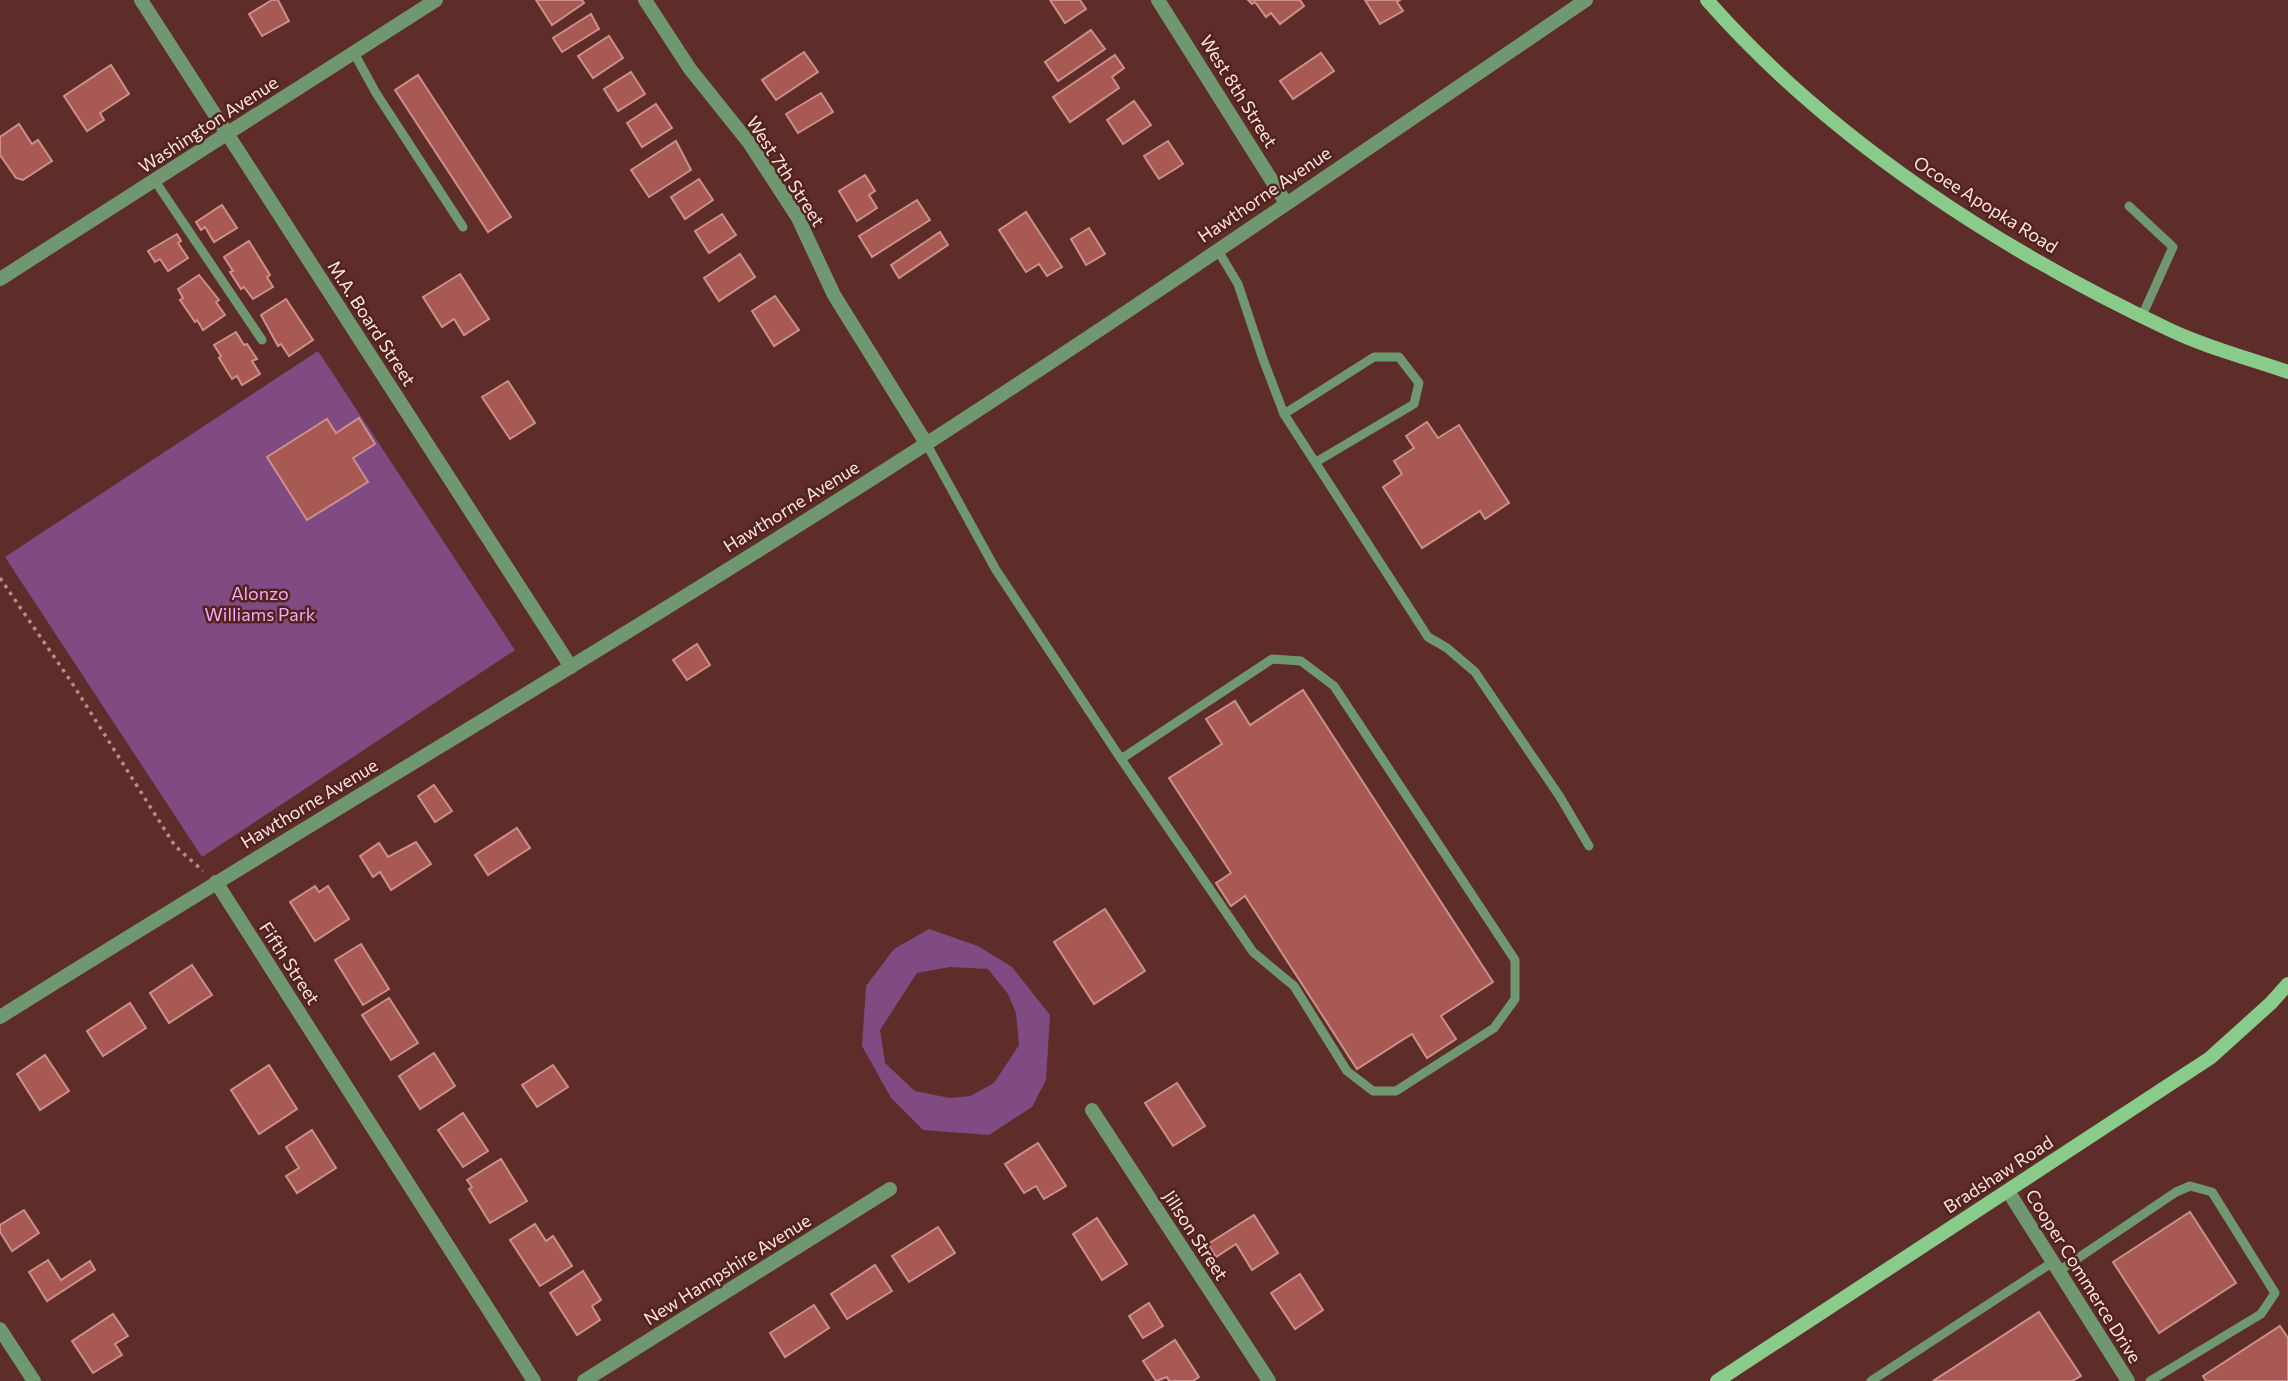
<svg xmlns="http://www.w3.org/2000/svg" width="2288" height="1381" font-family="Commissioner,sans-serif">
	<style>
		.green { fill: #7f4b82; fill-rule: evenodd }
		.building { fill: #a85954; stroke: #cc908b; stroke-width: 2 }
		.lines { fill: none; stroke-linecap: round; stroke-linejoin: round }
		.path { stroke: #b38d8a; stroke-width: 3.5; stroke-dasharray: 3.5 5; stroke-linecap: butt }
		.lane { stroke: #6f9870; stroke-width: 9 }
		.street { stroke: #6f9870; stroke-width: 14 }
		.secondary { stroke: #89cb8a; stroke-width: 14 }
		.labels { text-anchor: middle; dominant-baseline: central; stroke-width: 5; stroke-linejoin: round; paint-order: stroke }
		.street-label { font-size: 18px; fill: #ffe4e1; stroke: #52221f }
		.park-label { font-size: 18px; fill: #f4a9f9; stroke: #52221f }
	</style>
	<rect width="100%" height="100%" fill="#5e2c29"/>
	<!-- green -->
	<g class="green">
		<path d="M 318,351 L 515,650 L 202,857 L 5,557 Z"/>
		<path d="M 929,929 L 978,946 L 1012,967 L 1050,1015 L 1046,1080 L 1032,1107 L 989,1135 L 923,1130 L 891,1098 L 862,1046 L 866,986 L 894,949 ZM 950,967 L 988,969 L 1008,994 L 1016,1013 L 1019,1045 L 994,1083 L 970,1096 L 950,1098 L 915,1091 L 885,1063 L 880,1030 L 917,973 Z"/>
	</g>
	<!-- building -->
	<g class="building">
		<path d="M 272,0 L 278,0 L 289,21 L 262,36 L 249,14 Z"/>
		<path d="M 536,0 L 582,0 L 584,3 L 552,25 Z"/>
		<path d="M 1050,0 L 1080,0 L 1086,9 L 1065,23 Z"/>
		<path d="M 1248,0 L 1300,0 L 1304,6 L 1280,24 L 1271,13 L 1266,17 L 1255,2 L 1252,4 Z"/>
		<path d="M 1365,0 L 1400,0 L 1397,2 L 1403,11 L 1380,24 Z"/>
		<path d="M 591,14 L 599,29 L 562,52 L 553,38 Z"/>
		<path d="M 1091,30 L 1105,49 L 1058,81 L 1045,62 Z"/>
		<path d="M 609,36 L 623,58 L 593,78 L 578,56 Z"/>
		<path d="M 804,52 L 818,72 L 776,100 L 762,80 Z"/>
		<path d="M 1321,53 L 1334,71 L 1293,99 L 1280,81 Z"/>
		<path d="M 1115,55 L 1124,68 L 1112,77 L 1119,88 L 1070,122 L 1053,97 Z"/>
		<path d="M 111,65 L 129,94 L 100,113 L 104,120 L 87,131 L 64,96 Z"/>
		<path d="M 631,72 L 645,94 L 618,111 L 604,89 Z"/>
		<path d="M 418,75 L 511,217 L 488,232 L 395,90 Z"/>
		<path d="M 821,93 L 833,112 L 798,133 L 786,114 Z"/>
		<path d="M 1134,101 L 1151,125 L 1123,144 L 1107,120 Z"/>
		<path d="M 656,104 L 672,128 L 642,147 L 627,123 Z"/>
		<path d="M 19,124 L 32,144 L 38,140 L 52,161 L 23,180 L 16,178 L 0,155 L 0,137 Z"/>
		<path d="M 676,141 L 691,170 L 649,197 L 631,170 Z"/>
		<path d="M 1168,141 L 1183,164 L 1159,179 L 1144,156 Z"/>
		<path d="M 865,175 L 875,191 L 869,195 L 877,208 L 857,221 L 839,191 Z"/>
		<path d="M 699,179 L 713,200 L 685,219 L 671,197 Z"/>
		<path d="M 917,200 L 930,220 L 872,257 L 859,236 Z"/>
		<path d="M 222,205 L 237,228 L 214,242 L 205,227 L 201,230 L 196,222 Z"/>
		<path d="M 1026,212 L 1062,267 L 1047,276 L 1039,264 L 1026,272 L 999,230 Z"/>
		<path d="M 722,214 L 736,235 L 709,253 L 695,231 Z"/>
		<path d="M 1089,228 L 1105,254 L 1086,265 L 1071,239 Z"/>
		<path d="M 940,232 L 948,245 L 899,278 L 891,265 Z"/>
		<path d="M 177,234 L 181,241 L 178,243 L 188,258 L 168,271 L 160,259 L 155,262 L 148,251 Z"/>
		<path d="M 249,241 L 270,275 L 267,277 L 273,287 L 253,299 L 244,287 L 241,289 L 230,272 L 233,271 L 224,257 Z"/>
		<path d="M 740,254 L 755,277 L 719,301 L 704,278 Z"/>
		<path d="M 460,274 L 489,319 L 464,335 L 454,319 L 442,327 L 423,297 Z"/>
		<path d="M 199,275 L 219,300 L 216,302 L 225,315 L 203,330 L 197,320 L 195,322 L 180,300 L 183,298 L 178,289 Z"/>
		<path d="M 775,296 L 799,330 L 774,346 L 752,311 Z"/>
		<path d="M 286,299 L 313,340 L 289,356 L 281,344 L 278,346 L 261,315 Z"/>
		<path d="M 236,332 L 244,345 L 247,344 L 257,359 L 252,361 L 260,374 L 242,385 L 237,376 L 232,379 L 219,358 L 221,356 L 214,345 Z"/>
		<path d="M 508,381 L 535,423 L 510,439 L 482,397 Z"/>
		<path d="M 359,418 L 375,444 L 353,458 L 368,482 L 307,520 L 267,457 L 327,419 L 336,433 Z"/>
		<path d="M 1427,422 L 1438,438 L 1459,425 L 1509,503 L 1485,519 L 1480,511 L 1422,548 L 1383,487 L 1402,474 L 1394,461 L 1414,448 L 1406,436 Z"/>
		<path d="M 697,644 L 710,665 L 687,680 L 673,660 Z"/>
		<path d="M 1303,690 L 1493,982 L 1441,1016 L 1456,1039 L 1427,1058 L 1412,1034 L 1357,1069 L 1245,896 L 1231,906 L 1216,883 L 1231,873 L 1169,778 L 1222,744 L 1206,719 L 1235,701 L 1250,725 Z"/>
		<path d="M 434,785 L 452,811 L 435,822 L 418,796 Z"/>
		<path d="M 517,828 L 530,848 L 488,875 L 475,855 Z"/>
		<path d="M 416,842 L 431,864 L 391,890 L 380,872 L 373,877 L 360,856 L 379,843 L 388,857 Z"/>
		<path d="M 315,886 L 319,892 L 328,886 L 349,919 L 315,941 L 290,902 Z"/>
		<path d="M 1105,909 L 1145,971 L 1094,1004 L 1054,942 Z"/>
		<path d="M 361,944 L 389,989 L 363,1005 L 335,960 Z"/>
		<path d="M 192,965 L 212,995 L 169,1023 L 150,993 Z"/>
		<path d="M 389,998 L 418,1043 L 391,1060 L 362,1015 Z"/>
		<path d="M 130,1003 L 146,1028 L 103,1056 L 87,1031 Z"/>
		<path d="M 434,1053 L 455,1086 L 420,1109 L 399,1076 Z"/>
		<path d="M 45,1055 L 69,1091 L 40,1110 L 17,1074 Z"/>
		<path d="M 269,1065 L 297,1109 L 259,1134 L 231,1090 Z"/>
		<path d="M 553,1065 L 568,1087 L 537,1107 L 522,1085 Z"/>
		<path d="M 1177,1083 L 1205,1126 L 1173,1146 L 1145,1103 Z"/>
		<path d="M 463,1113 L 488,1151 L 463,1167 L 438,1130 Z"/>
		<path d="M 312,1130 L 336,1168 L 297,1193 L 286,1176 L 299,1168 L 286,1147 Z"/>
		<path d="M 1038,1143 L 1066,1186 L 1044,1199 L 1036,1186 L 1024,1193 L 1005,1164 Z"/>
		<path d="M 501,1159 L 527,1201 L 490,1223 L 469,1189 L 472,1187 L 467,1180 Z"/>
		<path d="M 24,1210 L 39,1233 L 12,1251 L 0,1232 L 0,1225 Z"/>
		<path d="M 2190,1212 L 2236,1283 L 2159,1333 L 2113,1262 Z"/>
		<path d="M 1254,1215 L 1278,1253 L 1252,1270 L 1236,1244 L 1216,1257 L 1208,1244 Z"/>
		<path d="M 1097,1218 L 1127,1264 L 1102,1280 L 1073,1234 Z"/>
		<path d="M 535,1224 L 546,1241 L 553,1236 L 572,1266 L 540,1286 L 510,1240 Z"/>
		<path d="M 938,1227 L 955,1253 L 909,1282 L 892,1256 Z"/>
		<path d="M 48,1260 L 61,1280 L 90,1261 L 95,1270 L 47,1301 L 29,1272 Z"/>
		<path d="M 875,1265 L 892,1291 L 847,1319 L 831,1294 Z"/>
		<path d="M 583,1271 L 601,1300 L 592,1306 L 600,1320 L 577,1335 L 550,1293 Z"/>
		<path d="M 1300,1274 L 1323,1310 L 1295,1329 L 1271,1293 Z"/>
		<path d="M 1149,1303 L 1163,1326 L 1143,1338 L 1129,1316 Z"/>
		<path d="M 814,1305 L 829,1328 L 785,1357 L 770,1333 Z"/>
		<path d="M 2039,1312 L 2081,1376 L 2072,1381 L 1933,1381 Z"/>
		<path d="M 113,1314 L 128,1336 L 115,1344 L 122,1355 L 93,1373 L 72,1341 Z"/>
		<path d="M 2280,1326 L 2288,1338 L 2288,1381 L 2206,1381 L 2203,1376 Z"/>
		<path d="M 1175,1340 L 1199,1377 L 1193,1381 L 1169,1381 L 1167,1377 L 1156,1381 L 1143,1361 Z"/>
	</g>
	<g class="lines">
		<!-- path -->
		<path class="path" d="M 0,578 L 72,683 L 175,846 L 203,871"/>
		<!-- lane -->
		<g class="lane">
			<path d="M 354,53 L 376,93 L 463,227"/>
			<path d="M 155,181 L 262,340"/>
			<path d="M 2129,206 L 2173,247 L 2142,316"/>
			<path d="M 1217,249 L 1238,284 L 1263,359 L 1284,414 L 1428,637 L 1447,648 L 1475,672 L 1560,797 L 1589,846"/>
			<path d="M 1284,414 L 1374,357 L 1399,357 L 1419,383 L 1414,404 L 1316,462"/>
			<path d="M 926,443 L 996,570 L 1121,759 L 1253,952 L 1294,986 L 1347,1071 L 1373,1091 L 1396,1091 L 1494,1028 L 1515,999 L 1515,960 L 1334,686 L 1301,661 L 1272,659 L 1121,759"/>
			<path d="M 2059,1271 L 2176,1192 L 2190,1186 L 2212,1192 L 2275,1293 L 2261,1314 L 2150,1381"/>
			<path d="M 1871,1381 L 2053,1262"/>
		</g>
		<!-- street -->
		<g class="street">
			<path d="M 141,0 L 571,667"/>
			<path d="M 645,0 L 690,69 L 750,144 L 798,218 L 834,295 L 926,443"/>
			<path d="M 1158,0 L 1286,203"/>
			<path d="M 0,279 L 436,0"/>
			<path d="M 216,882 L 534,1381"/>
			<path d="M 0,1017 C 307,824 621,641 926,444 C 1148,300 1367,149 1586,0"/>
			<path d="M 1092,1110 L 1269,1381"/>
			<path d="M 2008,1191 L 2128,1381"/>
			<path d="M 0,1329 L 34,1381"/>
			<path d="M 584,1381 L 890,1189"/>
		</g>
		<!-- secondary -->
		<g class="secondary">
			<path d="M 1707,0 C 1830,140 2000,250 2168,329 C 2205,347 2248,358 2288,372"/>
			<path d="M 1717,1381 L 2210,1058 L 2271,1003 L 2288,984"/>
		</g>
	</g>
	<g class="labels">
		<!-- street labels -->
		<g class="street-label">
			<text transform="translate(1239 91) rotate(58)">West 8th Street</text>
			<text transform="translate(208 124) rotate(-33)">Washington Avenue</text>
			<text transform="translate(786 171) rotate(57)">West 7th Street</text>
			<text transform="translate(1264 194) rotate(-34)">Hawthorne Avenue</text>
			<text transform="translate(1986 204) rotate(32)">Ocoee Apopka Road</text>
			<text transform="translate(372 323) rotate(57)">M.A. Board Street</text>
			<text transform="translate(791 506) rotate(-32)">Hawthorne Avenue</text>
			<text transform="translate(309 803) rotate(-31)">Hawthorne Avenue</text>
			<text transform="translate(290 963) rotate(57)">Fifth Street</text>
			<text transform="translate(1998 1174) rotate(-33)">Bradshaw Road</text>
			<text transform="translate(1196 1235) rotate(57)">Jillson Street</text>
			<text transform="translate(727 1269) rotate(-32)">New Hampshire Avenue</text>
			<text transform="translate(2084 1276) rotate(58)">Cooper Commerce Drive</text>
		</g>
		<!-- park labels -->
		<g class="park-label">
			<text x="260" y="593">Alonzo<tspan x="260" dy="21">Williams Park</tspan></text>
		</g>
	</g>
</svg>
